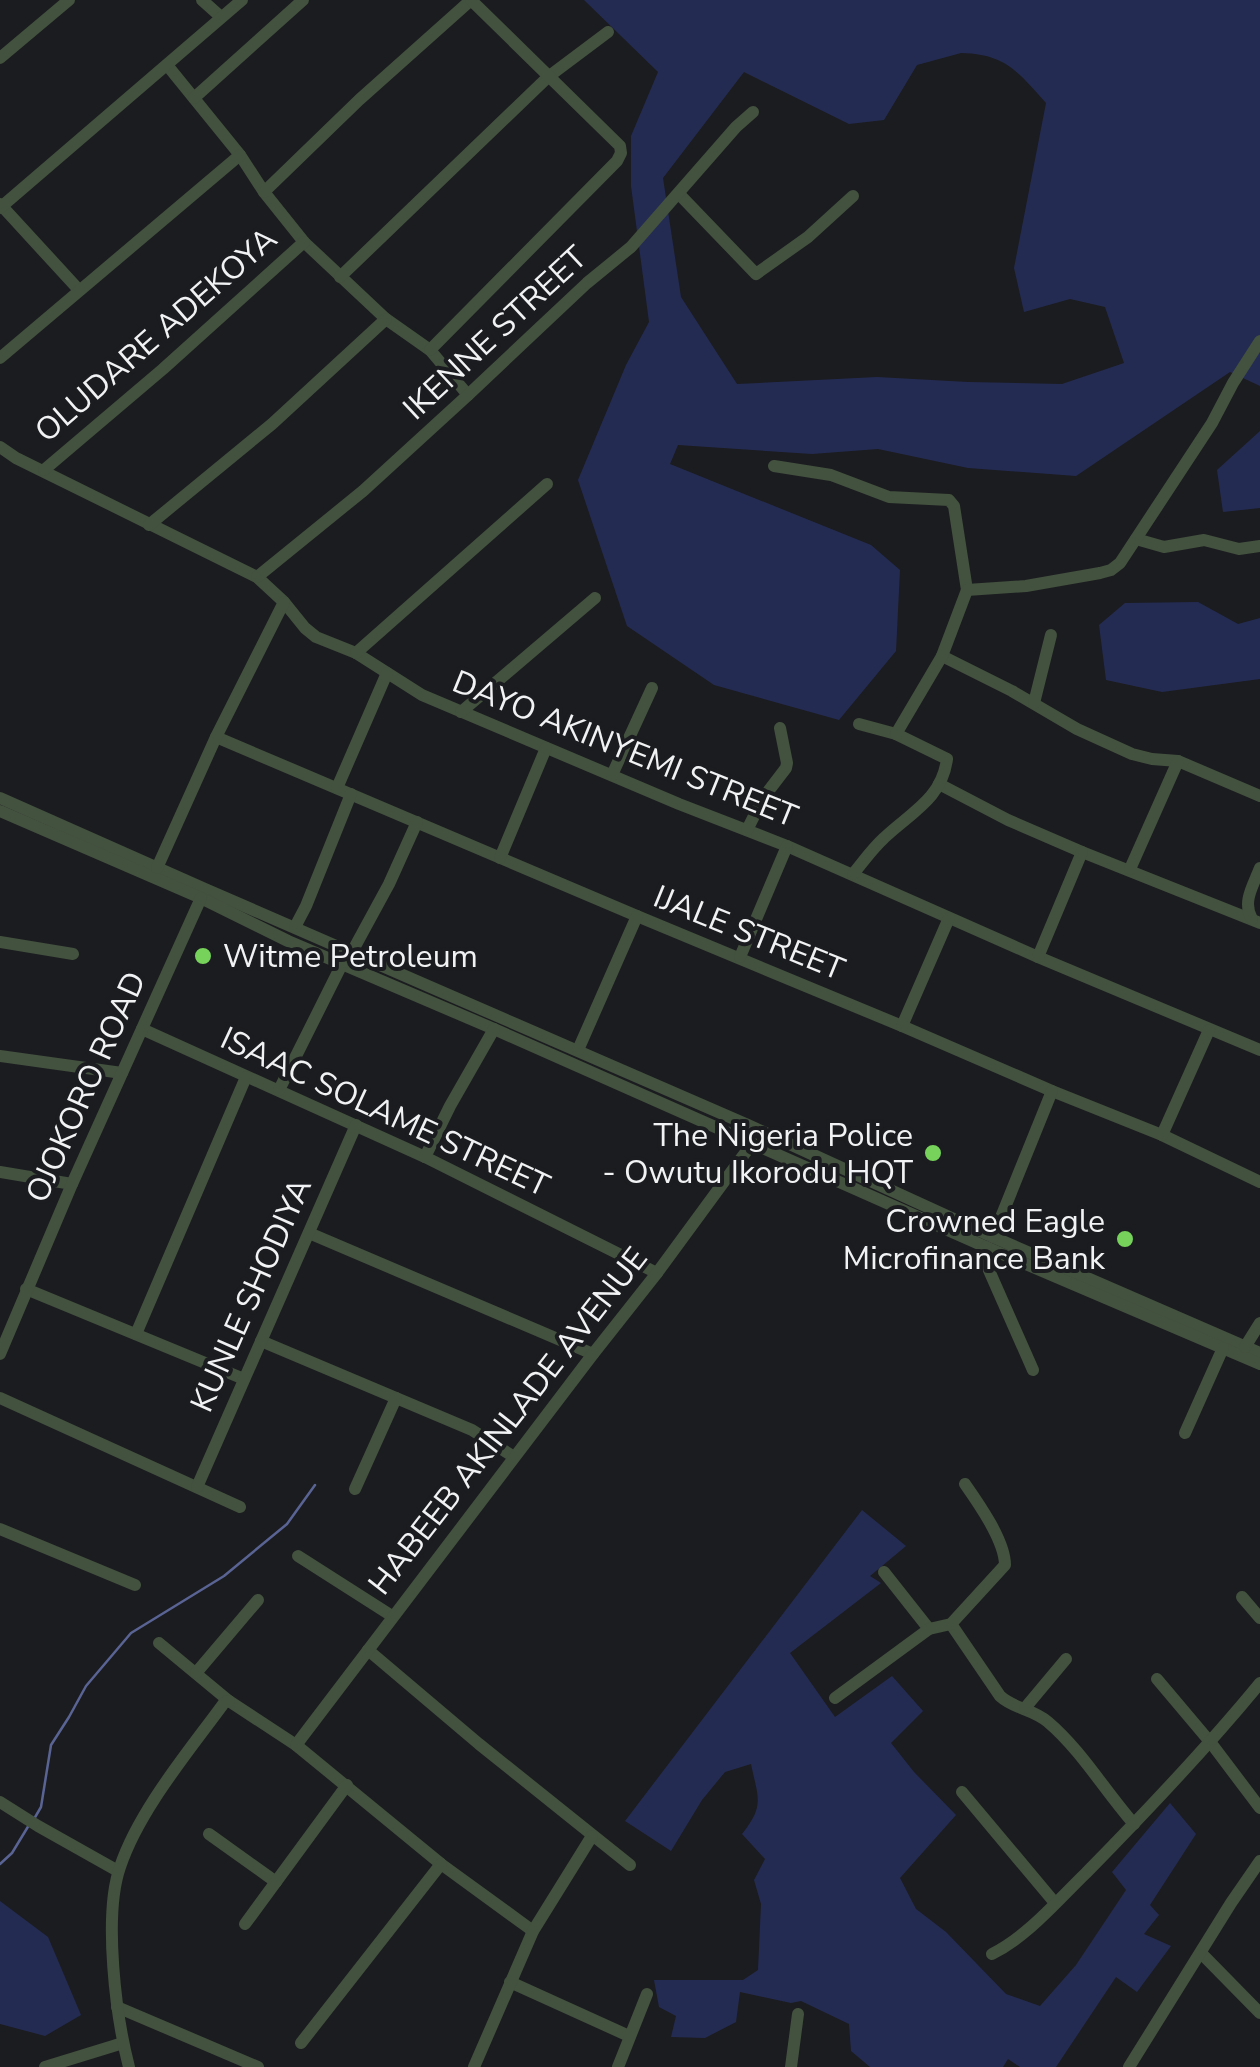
<svg xmlns="http://www.w3.org/2000/svg" width="1260" height="2067" font-family="'Nunito Sans',sans-serif">
	<style>
		.green { fill: #242b52; fill-rule: evenodd }
		.lines { fill: none; stroke-linecap: round; stroke-linejoin: round }
		.stream { stroke: #5a6494; stroke-width: 2.5 }
		.minor { stroke: #43513f; stroke-width: 12 }
		.poi-dot { fill: #76d25a; stroke: #1b1c1f; stroke-width: 4 }
		.labels { text-anchor: middle; dominant-baseline: central; stroke-width: 8; stroke-linejoin: round; paint-order: stroke }
		.street-label { font-size: 32px; fill: #f1f2f4; stroke: #1b1c1f }
		.poi-label { font-size: 32px; fill: #f1f2f4; stroke: #1b1c1f; text-anchor: end }
	</style>
	<rect width="100%" height="100%" fill="#1b1c1f"/>
	<!-- green -->
	<g class="green">
		<path d="M 584,0 L 1260,0 L 1260,386 L 1230,372 L 1076,476 L 968,468 L 878,449 L 812,454 L 678,445 L 670,464 L 871,545 L 900,570 L 896,651 L 839,720 L 714,685 L 627,626 L 578,480 L 626,365 L 649,322 L 631,186 L 631,136 L 658,72 ZM 961,53 C 1006,54 1018,72 1046,103 L 1014,268 L 1024,312 L 1070,299 L 1105,307 L 1124,363 L 1062,384 L 968,382 L 877,377 L 737,384 L 681,297 L 663,178 L 744,72 L 849,124 L 884,120 L 917,65 Z"/>
		<path d="M 1260,431 L 1260,508 L 1223,512 L 1217,470 Z"/>
		<path d="M 1198,602 L 1238,624 L 1260,618 L 1260,679 L 1162,692 L 1106,680 L 1099,625 L 1125,603 Z"/>
		<path d="M 862,1510 L 906,1546 L 870,1576 L 881,1583 L 790,1653 L 835,1717 L 892,1676 L 923,1711 L 891,1743 L 914,1772 L 956,1815 L 900,1878 L 916,1909 L 946,1932 L 1006,1994 L 1040,2006 L 1076,1965 L 1126,1890 L 1112,1872 L 1170,1803 L 1196,1834 L 1150,1905 L 1159,1915 L 1144,1934 L 1171,1946 L 1137,1992 L 1116,1977 L 1056,2067 L 1020,2067 L 1008,2059 L 1003,2067 L 870,2067 L 851,2051 L 849,2024 L 801,2001 L 791,2003 L 740,1992 L 736,2022 L 705,2038 L 671,2037 L 676,2016 L 659,2007 L 654,1980 L 743,1980 L 758,1970 L 761,1904 L 754,1880 L 765,1859 L 742,1834 C 765,1805 758,1798 751,1764 L 725,1772 L 702,1800 L 671,1851 L 625,1821 Z"/>
		<path d="M 0,1901 L 48,1937 L 81,2015 L 45,2036 L 0,2024 Z"/>
	</g>
	<g class="lines">
		<!-- stream -->
		<g class="stream">
			<path d="M 34,1819 L 41,1807 L 51,1745 L 69,1717 L 86,1686 L 131,1633 L 224,1576 L 287,1524 L 315,1485"/>
			<path d="M 0,1864 L 12,1853 L 29,1825"/>
		</g>
		<!-- minor -->
		<g class="minor">
			<path d="M 202,0 L 221,17"/>
			<path d="M 0,58 L 69,0"/>
			<path d="M 167,65 L 240,155 L 264,192 L 304,242 L 386,319 L 430,350 L 468,395"/>
			<path d="M 194,98 L 303,0"/>
			<path d="M 264,192 L 359,100 L 471,0"/>
			<path d="M 679,194 L 756,274 L 808,237 L 853,196"/>
			<path d="M 0,204 L 79,290"/>
			<path d="M 0,208 L 242,0"/>
			<path d="M 340,277 L 548,77 L 608,32"/>
			<path d="M 430,350 L 617,161 L 621,153 L 620,146 L 471,0"/>
			<path d="M 0,358 L 240,155"/>
			<path d="M 0,447 L 16,458 L 257,577 L 284,602 L 305,628 L 316,637 L 356,653 L 422,695 L 679,804 L 787,846 L 1038,957 L 1260,1050"/>
			<path d="M 774,466 L 831,475 L 889,497 L 949,500 L 954,506 L 967,590"/>
			<path d="M 44,470 L 163,369 L 304,242"/>
			<path d="M 149,525 L 272,424 L 386,319"/>
			<path d="M 1136,539 L 1164,547 L 1204,540 L 1239,549 L 1260,546"/>
			<path d="M 257,577 L 363,491 L 468,395 L 587,283 L 631,247 L 736,127 L 753,112"/>
			<path d="M 356,653 L 547,484"/>
			<path d="M 942,656 L 1012,691 L 1077,729 L 1132,754 L 1152,759 L 1178,761 L 1260,796"/>
			<path d="M 1034,703 L 1051,635"/>
			<path d="M 461,712 L 595,598"/>
			<path d="M 859,724 L 896,734"/>
			<path d="M 216,737 L 637,916 L 902,1026 L 1052,1091 L 1162,1135 L 1260,1182"/>
			<path d="M 612,775 L 652,688"/>
			<path d="M 939,784 L 1008,820 L 1082,852 L 1260,923"/>
			<path d="M 337,788 L 387,673"/>
			<path d="M 0,798 L 205,889 L 748,1125 L 993,1237 L 1260,1353"/>
			<path d="M 0,811 L 201,898 L 288,941 L 494,1029 L 986,1247 L 1260,1364"/>
			<path d="M 747,830 L 763,798 L 786,768 L 787,763 L 780,728"/>
			<path d="M 500,858 L 546,748"/>
			<path d="M 157,868 L 216,737 L 284,602"/>
			<path d="M 1130,869 L 1178,761"/>
			<path d="M 853,874 C 863,862 872,849 884,838 C 910,813 942,799 947,759 L 896,734 L 942,656 L 967,590 L 1026,586 L 1100,573 L 1111,570 L 1120,563 L 1212,423 L 1233,383 L 1260,341"/>
			<path d="M 1252,919 C 1242,902 1253,886 1260,868"/>
			<path d="M 295,927 L 306,906 L 351,794"/>
			<path d="M 0,942 L 73,954"/>
			<path d="M 352,952 L 389,884 L 417,822"/>
			<path d="M 740,957 L 787,846"/>
			<path d="M 1038,957 L 1082,852"/>
			<path d="M 902,1026 L 949,918"/>
			<path d="M 142,1029 L 425,1157 L 657,1273"/>
			<path d="M 578,1050 L 637,916"/>
			<path d="M 0,1056 L 122,1073"/>
			<path d="M 279,1090 L 342,964"/>
			<path d="M 1162,1135 L 1209,1030"/>
			<path d="M 425,1157 L 450,1106 L 494,1029"/>
			<path d="M 0,1172 L 72,1184"/>
			<path d="M 309,1233 L 593,1354"/>
			<path d="M 993,1237 L 1052,1091"/>
			<path d="M 986,1247 L 983,1251 L 984,1259 L 1033,1370"/>
			<path d="M 26,1289 L 244,1379"/>
			<path d="M 136,1334 L 246,1077"/>
			<path d="M 261,1341 L 472,1430 L 514,1457"/>
			<path d="M 1245,1347 L 1260,1323"/>
			<path d="M 0,1354 L 72,1184 L 201,898"/>
			<path d="M 0,1398 L 240,1507"/>
			<path d="M 1185,1433 L 1223,1348"/>
			<path d="M 197,1487 L 356,1125"/>
			<path d="M 355,1489 L 396,1398"/>
			<path d="M 0,1529 L 135,1585"/>
			<path d="M 298,1556 L 392,1616"/>
			<path d="M 884,1572 L 929,1629"/>
			<path d="M 1242,1597 L 1260,1618"/>
			<path d="M 951,1624 L 1000,1696 C 1014,1709 1033,1709 1048,1722 C 1081,1750 1105,1791 1134,1824"/>
			<path d="M 159,1643 L 229,1701 L 296,1745 L 441,1864 L 533,1931"/>
			<path d="M 368,1650 L 479,1744 L 630,1865"/>
			<path d="M 196,1673 L 258,1600"/>
			<path d="M 1157,1679 L 1211,1743 L 1260,1808"/>
			<path d="M 835,1698 L 929,1629 L 951,1624 L 1005,1565 C 1005,1541 979,1504 965,1484"/>
			<path d="M 1025,1708 L 1066,1659"/>
			<path d="M 296,1745 L 593,1354 L 657,1273 L 748,1149 L 748,1137"/>
			<path d="M 962,1792 L 1055,1903"/>
			<path d="M 0,1802 L 38,1826 L 118,1871"/>
			<path d="M 209,1834 L 276,1882"/>
			<path d="M 245,1924 L 347,1785"/>
			<path d="M 1201,1953 L 1260,2013"/>
			<path d="M 992,1954 C 1028,1936 1057,1901 1086,1873 C 1146,1812 1205,1750 1260,1683"/>
			<path d="M 510,1982 L 629,2036"/>
			<path d="M 117,2007 L 258,2067"/>
			<path d="M 301,2043 L 441,1864"/>
			<path d="M 45,2067 L 123,2043"/>
			<path d="M 129,2067 C 116,2017 103,1916 120,1867 C 139,1810 189,1751 224,1703 L 229,1701"/>
			<path d="M 474,2067 L 533,1931 L 592,1836"/>
			<path d="M 618,2067 L 647,1994"/>
			<path d="M 791,2067 L 798,2014"/>
			<path d="M 1129,2067 L 1231,1903 L 1260,1861"/>
		</g>
	</g>
	<!-- markers -->
	<g class="poi-dot">
		<circle cx="203" cy="956" r="10"/>
		<circle cx="933" cy="1153" r="10"/>
		<circle cx="1125" cy="1239" r="10"/>
	</g>
	<g class="labels">
		<!-- street labels -->
		<g class="street-label">
			<text transform="translate(495 333) rotate(-43)">IKENNE STREET</text>
			<text transform="translate(156 335) rotate(-41)">OLUDARE ADEKOYA</text>
			<text transform="translate(625 749) rotate(22)">DAYO AKINYEMI STREET</text>
			<text transform="translate(749 933) rotate(22)">IJALE STREET</text>
			<text transform="translate(86 1087) rotate(-66)">OJOKORO ROAD</text>
			<text transform="translate(385 1112) rotate(25)">ISAAC SOLAME STREET</text>
			<text transform="translate(251 1295) rotate(-66)">KUNLE SHODIYA</text>
			<text transform="translate(508 1421) rotate(-52)">HABEEB AKINLADE AVENUE</text>
		</g>
		<!-- poi labels -->
		<g class="poi-label">
			<text x="223" y="956" text-anchor="start">Witme Petroleum</text>
			<text x="913" y="1135">The Nigeria Police<tspan x="913" dy="37">- Owutu Ikorodu HQT</tspan></text>
			<text x="1105" y="1221">Crowned Eagle<tspan x="1105" dy="37">Microfinance Bank</tspan></text>
		</g>
	</g>
</svg>
